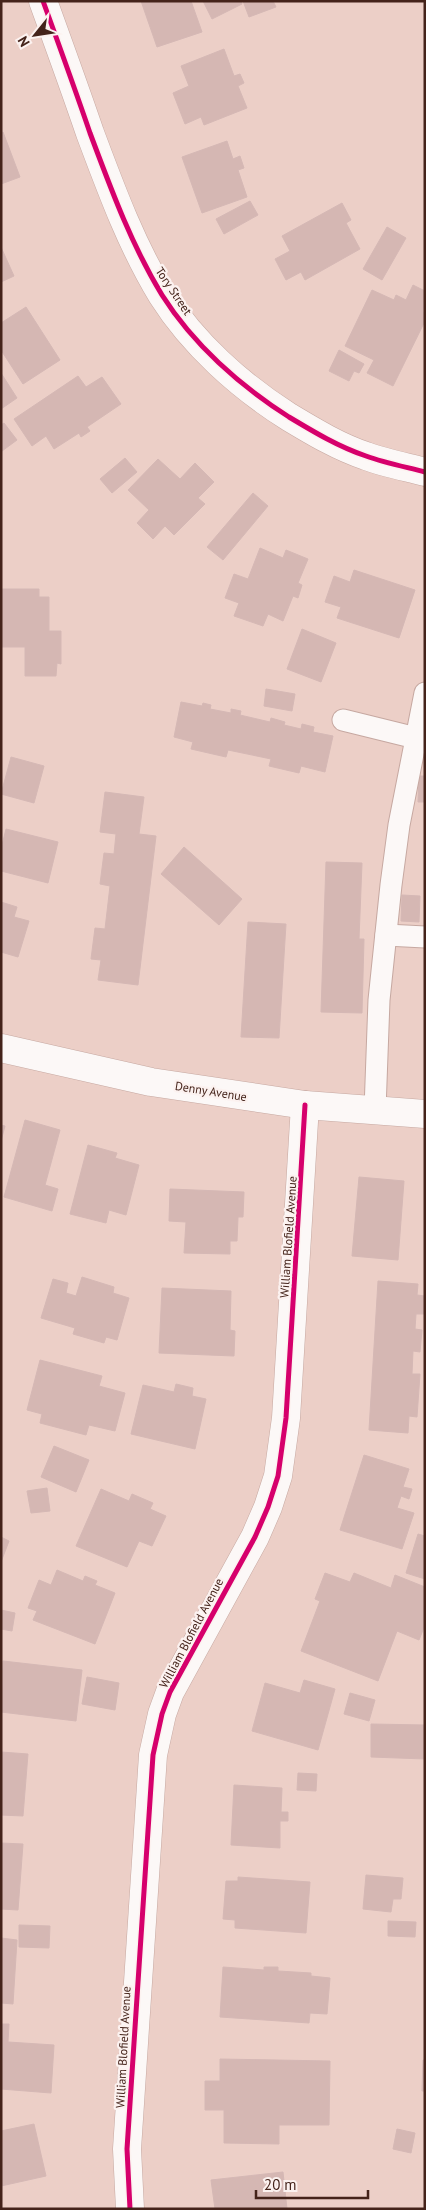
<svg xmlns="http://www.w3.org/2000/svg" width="426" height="2210" font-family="'PT Sans',sans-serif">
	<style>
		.building { fill: #d5b7b3; stroke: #d5b8b5 }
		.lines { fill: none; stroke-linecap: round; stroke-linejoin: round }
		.lane-casing { stroke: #c6a8a1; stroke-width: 23 }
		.street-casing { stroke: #c6a8a1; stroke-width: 29 }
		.lane { stroke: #fcf8f7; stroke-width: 21 }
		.street { stroke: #fcf8f7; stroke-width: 28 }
		.cycleway-casing { stroke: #fcf2f0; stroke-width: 8 }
		.cycleway { stroke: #d6006c; stroke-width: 5 }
		.labels { text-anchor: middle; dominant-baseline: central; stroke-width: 4.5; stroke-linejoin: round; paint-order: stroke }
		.street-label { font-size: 12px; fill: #44231a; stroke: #fcf2f0 }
	</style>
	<rect width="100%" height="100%" fill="#eccfc7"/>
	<!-- building -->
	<g class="building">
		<path d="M 141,1 L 191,1 L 202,32 L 157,47 Z"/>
		<path d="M 203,1 L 241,1 L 242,4 L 212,19 Z"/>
		<path d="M 243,1 L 273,1 L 276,7 L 249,17 Z"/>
		<path d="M 224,49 L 234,76 L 240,74 L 244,83 L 238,86 L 247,108 L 204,125 L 201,117 L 185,124 L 173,93 L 189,86 L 181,66 Z"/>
		<path d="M 3,132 L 20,177 L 1,184 L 1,133 Z"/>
		<path d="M 227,141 L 233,159 L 240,156 L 244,168 L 238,170 L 247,197 L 202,213 L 182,157 Z"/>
		<path d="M 250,201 L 258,215 L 224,234 L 216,219 Z"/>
		<path d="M 342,203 L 351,220 L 346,223 L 360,249 L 305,280 L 301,272 L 286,280 L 275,259 L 290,251 L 282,236 Z"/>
		<path d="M 387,227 L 406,238 L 382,280 L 363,269 Z"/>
		<path d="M 1,247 L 14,276 L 1,282 Z"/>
		<path d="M 413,285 L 425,291 L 423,312 L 425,313 L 425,321 L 393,386 L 367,373 L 374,360 L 345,346 L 372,290 L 394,300 L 396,295 L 406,300 Z"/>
		<path d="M 26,307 L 60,360 L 23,384 L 1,350 L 1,323 Z"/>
		<path d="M 339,350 L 364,364 L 359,373 L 354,371 L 349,381 L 329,371 Z"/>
		<path d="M 1,373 L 17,398 L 1,409 Z"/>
		<path d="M 78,376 L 86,387 L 102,377 L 121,404 L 87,427 L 90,431 L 81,437 L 79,433 L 54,449 L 46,436 L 32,446 L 14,419 Z"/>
		<path d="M 4,423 L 17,440 L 2,451 L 1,425 Z"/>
		<path d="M 125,458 L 137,472 L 112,493 L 100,479 Z"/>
		<path d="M 158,459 L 180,479 L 195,463 L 214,482 L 198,498 L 205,504 L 174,535 L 165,526 L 153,539 L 137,523 L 149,510 L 128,490 Z"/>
		<path d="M 253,493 L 268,506 L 223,560 L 207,547 Z"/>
		<path d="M 260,548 L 283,558 L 286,550 L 308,559 L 298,583 L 302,585 L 298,598 L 293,596 L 283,621 L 268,614 L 263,626 L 234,616 L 239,603 L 225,598 L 234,574 L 248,579 Z"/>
		<path d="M 354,570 L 415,590 L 399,638 L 337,618 L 341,607 L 325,602 L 334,576 L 350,582 Z"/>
		<path d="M 1,589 L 39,589 L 39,597 L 49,597 L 49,631 L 61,631 L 61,664 L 57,663 L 56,676 L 25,676 L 25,647 L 1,647 Z"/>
		<path d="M 302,629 L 336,643 L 321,682 L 287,669 Z"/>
		<path d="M 266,689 L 295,694 L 292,711 L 264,706 Z"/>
		<path d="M 181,702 L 202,706 L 203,703 L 211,705 L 210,709 L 231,713 L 231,709 L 241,711 L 240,715 L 270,722 L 271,718 L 285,722 L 284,725 L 301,729 L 302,724 L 314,727 L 313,732 L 333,736 L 325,772 L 301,766 L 299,773 L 269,766 L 271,759 L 228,750 L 226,757 L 191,749 L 193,742 L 174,737 Z"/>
		<path d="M 11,757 L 44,766 L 34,803 L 1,794 Z"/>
		<path d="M 419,776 L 425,776 L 425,802 L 418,802 Z"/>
		<path d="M 105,792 L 144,797 L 139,834 L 156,836 L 138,985 L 98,980 L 101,960 L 91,959 L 95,928 L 105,929 L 110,886 L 100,884 L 104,853 L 114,854 L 116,834 L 100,832 Z"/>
		<path d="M 6,829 L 58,842 L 48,883 L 1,871 L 1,849 Z"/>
		<path d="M 184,847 L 242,899 L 219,925 L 161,874 Z"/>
		<path d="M 326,862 L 362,863 L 359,939 L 364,939 L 362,1013 L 321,1012 Z"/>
		<path d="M 402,895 L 420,896 L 419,922 L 401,921 Z"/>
		<path d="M 1,902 L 17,907 L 14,917 L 29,921 L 18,957 L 1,952 Z"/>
		<path d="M 248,922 L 286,924 L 279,1038 L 241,1037 Z"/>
		<path d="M 25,1120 L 60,1130 L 45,1185 L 58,1189 L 52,1211 L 4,1197 Z"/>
		<path d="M 1,1125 L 5,1126 L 1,1141 Z"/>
		<path d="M 88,1145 L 117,1153 L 115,1158 L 139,1165 L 126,1215 L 109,1210 L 106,1223 L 70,1214 Z"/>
		<path d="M 359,1177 L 404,1181 L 398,1260 L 352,1256 Z"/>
		<path d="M 170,1189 L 244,1192 L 243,1217 L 238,1217 L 237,1241 L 230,1241 L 230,1254 L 184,1253 L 186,1222 L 169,1221 Z"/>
		<path d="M 82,1277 L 114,1287 L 113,1293 L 129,1298 L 117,1340 L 106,1337 L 104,1343 L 73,1334 L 75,1328 L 41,1318 L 53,1279 L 68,1283 L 66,1293 L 76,1296 Z"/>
		<path d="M 378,1281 L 418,1284 L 417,1295 L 425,1296 L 424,1314 L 416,1314 L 415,1329 L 422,1330 L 420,1352 L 413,1351 L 412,1374 L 420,1374 L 417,1417 L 409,1416 L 408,1433 L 369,1430 Z"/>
		<path d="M 162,1288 L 231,1291 L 230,1330 L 235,1331 L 234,1356 L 159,1353 Z"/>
		<path d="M 40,1360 L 102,1376 L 99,1386 L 125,1393 L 115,1431 L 89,1425 L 86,1435 L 40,1423 L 42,1414 L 27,1410 Z"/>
		<path d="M 176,1384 L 193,1388 L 192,1396 L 206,1399 L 195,1449 L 131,1434 L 143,1385 L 174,1392 Z"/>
		<path d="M 54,1446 L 89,1460 L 76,1492 L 41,1477 Z"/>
		<path d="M 364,1455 L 409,1469 L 403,1487 L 412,1489 L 409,1499 L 401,1496 L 397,1508 L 414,1513 L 402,1549 L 340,1530 Z"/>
		<path d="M 47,1488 L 50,1511 L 31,1513 L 27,1491 Z"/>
		<path d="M 101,1489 L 129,1501 L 132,1494 L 153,1503 L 150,1509 L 166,1516 L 152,1546 L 139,1541 L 127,1567 L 76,1546 Z"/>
		<path d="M 418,1534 L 425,1536 L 425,1579 L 406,1573 Z"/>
		<path d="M 1,1537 L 9,1541 L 1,1562 Z"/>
		<path d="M 57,1570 L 83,1581 L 85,1576 L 97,1581 L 95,1585 L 115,1593 L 95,1644 L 33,1620 L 37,1611 L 28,1608 L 39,1580 L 51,1585 Z"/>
		<path d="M 325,1573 L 350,1582 L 354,1573 L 391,1588 L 395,1575 L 425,1587 L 425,1625 L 419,1640 L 397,1631 L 378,1681 L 301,1651 L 320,1601 L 315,1599 Z"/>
		<path d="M 1,1610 L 15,1613 L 12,1631 L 1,1629 Z"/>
		<path d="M 3,1661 L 82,1670 L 76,1721 L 1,1712 Z"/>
		<path d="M 87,1677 L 119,1683 L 115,1710 L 82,1704 Z"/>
		<path d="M 304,1680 L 335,1689 L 318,1750 L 252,1731 L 265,1683 L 300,1693 Z"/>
		<path d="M 350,1693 L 375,1700 L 369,1721 L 344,1714 Z"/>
		<path d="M 371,1724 L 425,1725 L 425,1759 L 371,1757 Z"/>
		<path d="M 1,1752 L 28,1754 L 23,1816 L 1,1815 Z"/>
		<path d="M 298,1773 L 317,1774 L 316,1791 L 297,1790 Z"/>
		<path d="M 234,1785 L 282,1788 L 281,1812 L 288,1812 L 288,1821 L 280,1821 L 280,1848 L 231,1845 Z"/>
		<path d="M 1,1843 L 23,1844 L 18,1910 L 1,1909 Z"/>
		<path d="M 366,1875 L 403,1878 L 401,1899 L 393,1899 L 391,1912 L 363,1909 Z"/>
		<path d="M 238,1877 L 310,1882 L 306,1933 L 235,1928 L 235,1920 L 223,1919 L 226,1881 L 238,1881 Z"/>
		<path d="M 388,1921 L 416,1922 L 415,1937 L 388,1936 Z"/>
		<path d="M 19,1925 L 50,1926 L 49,1948 L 19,1947 Z"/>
		<path d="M 1,1938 L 17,1940 L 13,2004 L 1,2003 Z"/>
		<path d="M 223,1967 L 264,1970 L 264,1967 L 278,1967 L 278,1971 L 311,1973 L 311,1976 L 330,1978 L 327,2014 L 310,2013 L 309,2023 L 220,2017 Z"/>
		<path d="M 1,2024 L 9,2024 L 8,2042 L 54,2045 L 51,2093 L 1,2089 Z"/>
		<path d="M 220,2059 L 330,2061 L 329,2125 L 279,2125 L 279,2144 L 224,2143 L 224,2110 L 205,2110 L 205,2081 L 220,2081 Z"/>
		<path d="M 423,2060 L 425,2060 L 425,2091 L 422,2091 Z"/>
		<path d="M 34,2124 L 46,2176 L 1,2186 L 1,2131 Z"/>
		<path d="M 397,2129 L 415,2133 L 411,2153 L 393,2149 Z"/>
		<path d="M 283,2172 L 287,2209 L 215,2209 L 211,2180 Z"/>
	</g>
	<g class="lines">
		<!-- lane casing -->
		<g class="lane-casing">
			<g id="lane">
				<path d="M 343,720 L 416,738"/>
				<path d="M 386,935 L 425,937"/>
				<path d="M 375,1110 L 379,1000 L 391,885 L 399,825 L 425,693"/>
			</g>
		</g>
		<!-- street casing -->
		<g class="street-casing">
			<g id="street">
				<path d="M 43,1 C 59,45 75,89 90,133 C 111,189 131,244 162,295 C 193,344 240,386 289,417 C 314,432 339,447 366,456 C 385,463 406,467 425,472"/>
				<path d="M 1,1048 L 151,1082 L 305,1105 L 425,1114"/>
				<path d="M 130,2209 L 127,2149 L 153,1755 L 162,1714 L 170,1692 L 255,1537 L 268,1507 L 278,1476 L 286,1418 L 305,1105"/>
			</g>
		</g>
		<!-- lane -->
		<use href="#lane" class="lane"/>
		<!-- street -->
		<use href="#street" class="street"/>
		<!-- cycleway casing -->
		<g class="cycleway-casing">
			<g id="cycleway">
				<path d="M 43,1 C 59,45 75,89 90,133 C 111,189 131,244 162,295 C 193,344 240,386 289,417 C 314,432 339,447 366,456 C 385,463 406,467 425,472"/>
				<path d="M 130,2209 L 127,2149 L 153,1755 L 162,1714 L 170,1692 L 255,1537 L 268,1507 L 278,1476 L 286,1418 L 305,1105"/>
			</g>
		</g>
		<!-- cycleway -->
		<use href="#cycleway" class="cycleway"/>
	</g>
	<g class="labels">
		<!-- street labels -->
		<g class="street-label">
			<text transform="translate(174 291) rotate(56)">Tory Street</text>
			<text transform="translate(211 1091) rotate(9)">Denny Avenue</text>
			<text transform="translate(288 1237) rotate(-86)">William Blofield Avenue</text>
			<text transform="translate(191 1633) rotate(-62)">William Blofield Avenue</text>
			<text transform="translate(123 2047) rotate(-87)">William Blofield Avenue</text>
		</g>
	</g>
	<!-- border -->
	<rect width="426" height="2210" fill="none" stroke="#44231a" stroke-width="5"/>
	<!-- north arrow -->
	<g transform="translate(35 35) rotate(240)" stroke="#fcf2f0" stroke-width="4" paint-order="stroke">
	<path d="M0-4L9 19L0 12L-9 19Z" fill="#44231a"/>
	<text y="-8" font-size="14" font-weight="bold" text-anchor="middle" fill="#44231a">N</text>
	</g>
	<!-- scale -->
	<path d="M256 2190v8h112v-8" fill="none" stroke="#44231a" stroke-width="2.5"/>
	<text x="264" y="2190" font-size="15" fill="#44231a" stroke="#fcf2f0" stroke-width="4" paint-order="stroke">20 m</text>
</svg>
